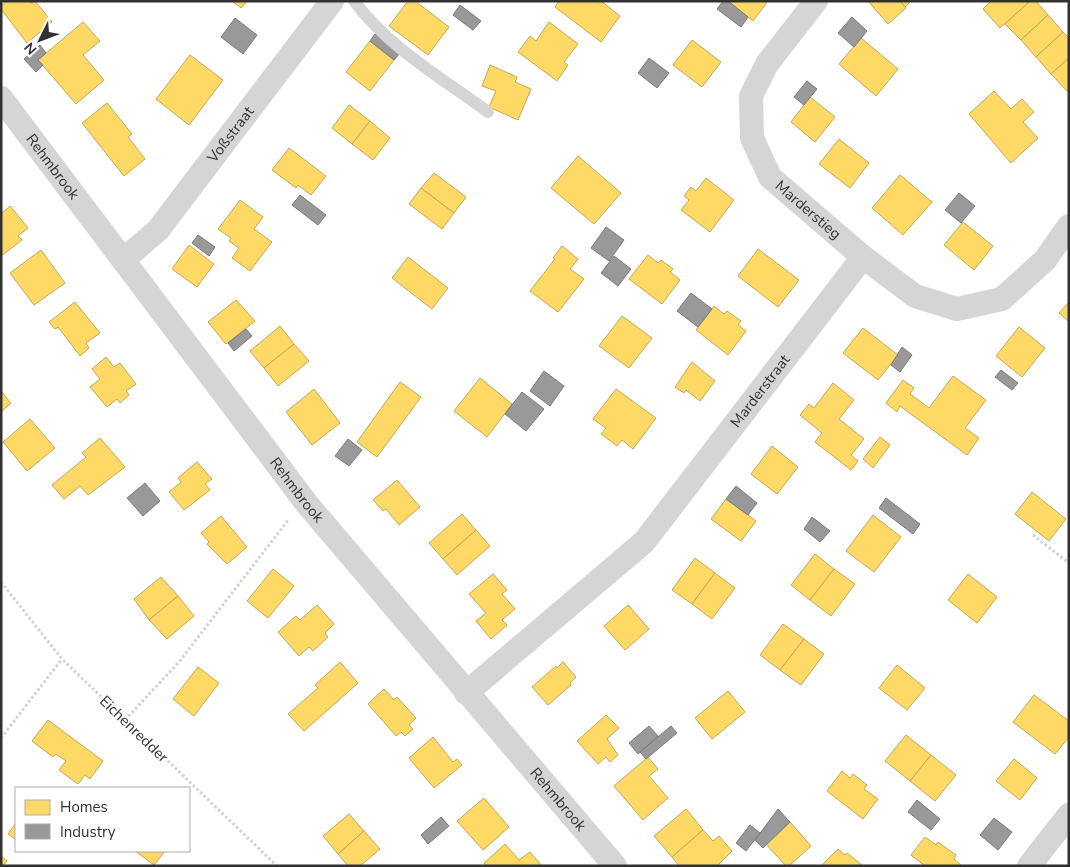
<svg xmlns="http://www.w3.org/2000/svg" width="1070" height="867" font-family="'Nunito Sans',sans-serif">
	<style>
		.homes { fill: #ffd966; stroke: #c1a756 }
		.industry { fill: #999; stroke: #7a7a7a }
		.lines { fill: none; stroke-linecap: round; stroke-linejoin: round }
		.path { stroke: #d2d2d2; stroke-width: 3; stroke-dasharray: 2.5 2.5; stroke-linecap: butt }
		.lane { stroke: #d5d5d5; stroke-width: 12 }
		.street { stroke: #d5d5d5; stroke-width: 24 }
		.labels { text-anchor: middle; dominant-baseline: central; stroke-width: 5; stroke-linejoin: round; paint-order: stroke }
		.street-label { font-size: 15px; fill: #313131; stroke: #fff }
	</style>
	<rect width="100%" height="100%" fill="#fff"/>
	<!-- homes -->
	<g class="homes">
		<path d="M 7,1 L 29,1 L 31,3 L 35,1 L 52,22 L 27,43 L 1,9 L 1,6 Z"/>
		<path d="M 232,1 L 247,1 L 241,8 Z"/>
		<path d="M 408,1 L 415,1 L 449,27 L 428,55 L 389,26 Z"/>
		<path d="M 559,1 L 601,1 L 620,16 L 601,42 L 555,7 Z"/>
		<path d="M 728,1 L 768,1 L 753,21 Z"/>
		<path d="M 868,1 L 900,1 L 906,8 L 888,24 Z"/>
		<path d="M 900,1 L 911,1 L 905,7 Z"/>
		<path d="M 991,1 L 1026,1 L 1028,3 L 1000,28 L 983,9 Z"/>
		<path d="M 1030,1 L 1036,1 L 1048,15 L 1021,40 L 1005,24 Z"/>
		<path d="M 1048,15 L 1063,32 L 1036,57 L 1021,40 Z"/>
		<path d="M 83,22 L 100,41 L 83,55 L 104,80 L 76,104 L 38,60 Z"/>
		<path d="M 549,22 L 578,44 L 564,62 L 568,65 L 557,81 L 518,52 L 530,36 L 536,41 Z"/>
		<path d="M 1063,32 L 1069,38 L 1069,58 L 1051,74 L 1036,57 Z"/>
		<path d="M 861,38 L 898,69 L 876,96 L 839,64 Z"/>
		<path d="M 692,40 L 721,62 L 702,87 L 673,65 Z"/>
		<path d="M 370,41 L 394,60 L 370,91 L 346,72 Z"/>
		<path d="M 190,55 L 223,80 L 189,125 L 156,99 Z"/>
		<path d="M 1069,58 L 1069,89 L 1067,91 L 1051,74 Z"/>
		<path d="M 490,65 L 517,77 L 515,82 L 531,89 L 518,120 L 489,107 L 496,91 L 482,86 Z"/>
		<path d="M 994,91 L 1011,109 L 1022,99 L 1034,112 L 1023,122 L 1038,138 L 1011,163 L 969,114 Z"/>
		<path d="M 810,97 L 835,117 L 815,142 L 791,122 Z"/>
		<path d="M 107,103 L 132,134 L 128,137 L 145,159 L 124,176 L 82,123 Z"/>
		<path d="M 349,105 L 370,121 L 352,144 L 332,128 Z"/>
		<path d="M 370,121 L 390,138 L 373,160 L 352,144 Z"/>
		<path d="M 839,139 L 869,163 L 850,188 L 819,164 Z"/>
		<path d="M 289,148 L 326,176 L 311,195 L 298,185 L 296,188 L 272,170 Z"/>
		<path d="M 578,156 L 621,193 L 594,224 L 551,188 Z"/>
		<path d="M 434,173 L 466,197 L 454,213 L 421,188 Z"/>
		<path d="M 900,175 L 932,202 L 903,235 L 872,208 Z"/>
		<path d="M 706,178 L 734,200 L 710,232 L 681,210 L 689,200 L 684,196 L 691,187 L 696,191 Z"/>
		<path d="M 421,188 L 454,213 L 442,229 L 409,204 Z"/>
		<path d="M 240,200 L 263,217 L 254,229 L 272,242 L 250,271 L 232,258 L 239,248 L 229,241 L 231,238 L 218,229 Z"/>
		<path d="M 10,206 L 28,228 L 18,236 L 22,240 L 1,256 L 1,214 Z"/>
		<path d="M 963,222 L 993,246 L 974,270 L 944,245 Z"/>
		<path d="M 189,245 L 214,264 L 197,287 L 172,269 Z"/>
		<path d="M 562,246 L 578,259 L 570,269 L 584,279 L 558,312 L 530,291 L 555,259 L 553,258 Z"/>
		<path d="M 758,249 L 799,280 L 778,307 L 738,276 Z"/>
		<path d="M 41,250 L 65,283 L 34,305 L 10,273 Z"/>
		<path d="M 648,255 L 658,263 L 661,260 L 673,269 L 670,272 L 680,280 L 662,304 L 629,279 Z"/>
		<path d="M 408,257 L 448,288 L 432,309 L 392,278 Z"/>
		<path d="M 236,300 L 255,321 L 226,344 L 208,322 Z"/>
		<path d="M 75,302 L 100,333 L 86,343 L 89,348 L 80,356 L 58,327 L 55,329 L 49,322 Z"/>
		<path d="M 1069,302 L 1069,322 L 1059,313 Z"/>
		<path d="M 714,306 L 724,314 L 727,311 L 741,321 L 738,325 L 746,331 L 728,355 L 696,330 Z"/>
		<path d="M 622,316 L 652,338 L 629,368 L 599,346 Z"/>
		<path d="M 280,326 L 294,344 L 264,368 L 250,351 Z"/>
		<path d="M 1019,327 L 1045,348 L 1022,377 L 996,356 Z"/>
		<path d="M 863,328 L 898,355 L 878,380 L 843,353 Z"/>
		<path d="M 294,344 L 309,361 L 278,386 L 264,368 Z"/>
		<path d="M 106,357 L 114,367 L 120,363 L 136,384 L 126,391 L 129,395 L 120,403 L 117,399 L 107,407 L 90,387 L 100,379 L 92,369 Z"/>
		<path d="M 692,362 L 715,381 L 700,401 L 686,390 L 684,393 L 675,387 Z"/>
		<path d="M 953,376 L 986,400 L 965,428 L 979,438 L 967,455 L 900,406 L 897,412 L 886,403 L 903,380 L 914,388 L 910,394 L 929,408 Z"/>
		<path d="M 480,378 L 512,404 L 487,437 L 454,411 Z"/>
		<path d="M 400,382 L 421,397 L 377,457 L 357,442 Z"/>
		<path d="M 833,383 L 854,400 L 839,419 L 864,439 L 851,455 L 858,461 L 851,470 L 815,442 L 822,433 L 800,415 L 809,404 L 814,408 Z"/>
		<path d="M 314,389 L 340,423 L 312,445 L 286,412 Z"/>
		<path d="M 616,389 L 656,418 L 633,449 L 622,440 L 617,446 L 601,434 L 606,428 L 593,419 Z"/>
		<path d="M 1,391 L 11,403 L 1,412 Z"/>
		<path d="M 30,419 L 55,448 L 27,471 L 3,442 Z"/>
		<path d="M 880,437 L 890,445 L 873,468 L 863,459 Z"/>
		<path d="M 100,438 L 125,467 L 88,495 L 80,486 L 64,499 L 52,485 L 86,457 L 82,453 Z"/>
		<path d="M 772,446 L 798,467 L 777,494 L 751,474 Z"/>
		<path d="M 197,462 L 212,479 L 205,484 L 210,490 L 184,510 L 169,492 L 181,482 L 178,478 Z"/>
		<path d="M 397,480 L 420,507 L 399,525 L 386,509 L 383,511 L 373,500 Z"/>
		<path d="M 1032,492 L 1066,519 L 1049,541 L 1015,514 Z"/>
		<path d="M 726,499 L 756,521 L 741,541 L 711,519 Z"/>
		<path d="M 462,514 L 476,530 L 443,559 L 429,543 Z"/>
		<path d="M 873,515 L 901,537 L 874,572 L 846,551 Z"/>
		<path d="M 221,516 L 247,547 L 227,564 L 207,544 L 209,542 L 201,533 Z"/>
		<path d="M 476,530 L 490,546 L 457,575 L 443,559 Z"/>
		<path d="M 815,554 L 834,569 L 810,600 L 791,585 Z"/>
		<path d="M 695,558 L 715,573 L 692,604 L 672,590 Z"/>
		<path d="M 273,569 L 294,586 L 268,618 L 247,601 Z"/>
		<path d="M 834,569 L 855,584 L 831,616 L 810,600 Z"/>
		<path d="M 715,573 L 735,588 L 712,619 L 692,604 Z"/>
		<path d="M 493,574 L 507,590 L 502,594 L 515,609 L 502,620 L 507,625 L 491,639 L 476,621 L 486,613 L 469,594 Z"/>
		<path d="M 968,574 L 997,597 L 977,623 L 948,600 Z"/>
		<path d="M 161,577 L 178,596 L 149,620 L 134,599 Z"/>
		<path d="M 178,596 L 194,616 L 167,639 L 149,620 Z"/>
		<path d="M 317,605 L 334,624 L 325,633 L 328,637 L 313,651 L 309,647 L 299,656 L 278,632 L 296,616 L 300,620 Z"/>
		<path d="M 628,605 L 649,629 L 625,650 L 604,626 Z"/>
		<path d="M 783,624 L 804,639 L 780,670 L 760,655 Z"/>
		<path d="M 804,639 L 824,654 L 801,685 L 780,670 Z"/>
		<path d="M 340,662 L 358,683 L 304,731 L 288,714 L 318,688 L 315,685 Z"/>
		<path d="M 563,662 L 576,677 L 570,683 L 571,685 L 548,705 L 532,687 L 556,666 L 557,668 Z"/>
		<path d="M 897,665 L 925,688 L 907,710 L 879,688 Z"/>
		<path d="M 198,667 L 219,683 L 194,716 L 173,699 Z"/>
		<path d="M 384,689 L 394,700 L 397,697 L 416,718 L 409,725 L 413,729 L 405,736 L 401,732 L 396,736 L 368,704 Z"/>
		<path d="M 728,691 L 745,712 L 712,739 L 695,718 Z"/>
		<path d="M 1034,695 L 1069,721 L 1069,737 L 1055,754 L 1013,722 Z"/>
		<path d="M 606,715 L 619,728 L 607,739 L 618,755 L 610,762 L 606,757 L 598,764 L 577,741 Z"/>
		<path d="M 48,720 L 103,761 L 90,779 L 85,775 L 78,784 L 59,770 L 66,761 L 56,754 L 53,757 L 32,741 Z"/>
		<path d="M 906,735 L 931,755 L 910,781 L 885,761 Z"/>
		<path d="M 433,737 L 453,762 L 457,759 L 462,765 L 434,788 L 409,758 Z"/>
		<path d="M 931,755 L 956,775 L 935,801 L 910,781 Z"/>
		<path d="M 648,757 L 658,769 L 649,776 L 668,798 L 643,820 L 614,786 Z"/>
		<path d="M 1014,759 L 1037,778 L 1020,800 L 996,781 Z"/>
		<path d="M 842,771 L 850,778 L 853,774 L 867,785 L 864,789 L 878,799 L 863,819 L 827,791 Z"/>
		<path d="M 484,798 L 509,827 L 483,850 L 457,821 Z"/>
		<path d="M 686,809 L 703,830 L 672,857 L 654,836 Z"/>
		<path d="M 349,814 L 364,831 L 338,854 L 323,836 Z"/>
		<path d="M 790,822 L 811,846 L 789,866 L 786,866 L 765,843 Z"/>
		<path d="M 16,823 L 16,840 L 8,834 Z"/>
		<path d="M 703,830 L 713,841 L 719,836 L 732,851 L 717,866 L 679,866 L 672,857 Z"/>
		<path d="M 364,831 L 380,849 L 360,866 L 348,866 L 338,854 Z"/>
		<path d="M 925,837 L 936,845 L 938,842 L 956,855 L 954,859 L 962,866 L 925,866 L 911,855 Z"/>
		<path d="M 505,844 L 519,860 L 530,852 L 542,866 L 486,866 L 484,863 Z"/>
		<path d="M 838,849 L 845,855 L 847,853 L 863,866 L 821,866 Z"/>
		<path d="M 135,851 L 165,851 L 154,865 Z"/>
		<path d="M 1,856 L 7,861 L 3,866 L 1,866 Z"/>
	</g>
	<!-- industry -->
	<g class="industry">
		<path d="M 723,1 L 728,1 L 748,17 L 741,27 L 717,9 Z"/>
		<path d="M 460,5 L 481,21 L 473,30 L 453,15 Z"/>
		<path d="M 852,17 L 867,31 L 854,47 L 838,33 Z"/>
		<path d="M 235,18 L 257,35 L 243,54 L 221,37 Z"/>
		<path d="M 375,34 L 400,53 L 394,60 L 370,41 Z"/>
		<path d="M 40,45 L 46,53 L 38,60 L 43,65 L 36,72 L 24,59 Z"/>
		<path d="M 649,58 L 669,73 L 657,88 L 638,73 Z"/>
		<path d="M 807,81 L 817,89 L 804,105 L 794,97 Z"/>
		<path d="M 959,193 L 975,206 L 961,223 L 945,210 Z"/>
		<path d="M 300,195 L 326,215 L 318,225 L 292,205 Z"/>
		<path d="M 606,227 L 624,240 L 609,261 L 591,248 Z"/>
		<path d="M 198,235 L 215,247 L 209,256 L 192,243 Z"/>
		<path d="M 614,256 L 631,269 L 618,286 L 601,273 Z"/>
		<path d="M 691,293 L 712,309 L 698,327 L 677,311 Z"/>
		<path d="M 246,329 L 252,336 L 234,351 L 228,343 Z"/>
		<path d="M 902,347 L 912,355 L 900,372 L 891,365 Z"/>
		<path d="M 1001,370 L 1018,383 L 1012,390 L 995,377 Z"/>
		<path d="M 544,371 L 564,386 L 550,406 L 530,391 Z"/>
		<path d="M 522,392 L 544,409 L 526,431 L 505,414 Z"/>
		<path d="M 348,439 L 362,450 L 349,466 L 335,456 Z"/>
		<path d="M 145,483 L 160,501 L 143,516 L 127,498 Z"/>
		<path d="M 736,486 L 757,503 L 748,515 L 726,499 Z"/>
		<path d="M 886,498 L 920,524 L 913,534 L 879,508 Z"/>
		<path d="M 812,517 L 830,531 L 820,542 L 804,529 Z"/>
		<path d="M 649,726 L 658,736 L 638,754 L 629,743 Z"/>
		<path d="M 671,726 L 677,733 L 646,759 L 640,752 Z"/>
		<path d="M 917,800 L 940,819 L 931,830 L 908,812 Z"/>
		<path d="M 778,809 L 790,822 L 763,848 L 755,840 Z"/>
		<path d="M 441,817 L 449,826 L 428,844 L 421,835 Z"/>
		<path d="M 994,818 L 1012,832 L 998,850 L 980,835 Z"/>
		<path d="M 750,825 L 760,833 L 746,851 L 736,843 Z"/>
	</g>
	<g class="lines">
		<!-- path -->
		<g class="path">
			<path d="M 1033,535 L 1069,563"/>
			<path d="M 1,582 L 62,659 L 277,866"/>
			<path d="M 125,720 L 179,662 L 289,519"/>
			<path d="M 1,738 L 62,659"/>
		</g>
		<!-- lane -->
		<path class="lane" d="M 354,1 C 388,47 442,78 488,112"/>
		<!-- street -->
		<g class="street">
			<path id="s1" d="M 816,1 L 767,64 L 751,96 L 752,138 L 770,177 L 863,257"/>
			<path id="s2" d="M 1,98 L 307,504 L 615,866"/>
			<path id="s3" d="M 123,260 L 158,230 L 332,1"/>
			<path id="s4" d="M 466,693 L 644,542 L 863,257 L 915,296 L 957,309 L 1002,299 L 1045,260 L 1069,226"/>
			<path d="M 1029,866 L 1069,815"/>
		</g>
	</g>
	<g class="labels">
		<!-- street labels -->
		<g class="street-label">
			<text stroke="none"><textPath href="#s3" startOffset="166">Voßstraat</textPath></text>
			<text stroke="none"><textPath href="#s2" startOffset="86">Rehmbrook</textPath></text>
			<text stroke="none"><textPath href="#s1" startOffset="251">Marderstieg</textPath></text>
			<text stroke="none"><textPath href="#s4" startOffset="424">Marderstraat</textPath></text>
			<text stroke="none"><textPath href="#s2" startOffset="491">Rehmbrook</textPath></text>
			<text transform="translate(134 729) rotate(44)">Eichenredder</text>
			<text stroke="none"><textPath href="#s2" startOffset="896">Rehmbrook</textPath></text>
		</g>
	</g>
	<!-- border -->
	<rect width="1070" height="867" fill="none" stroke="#313131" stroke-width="5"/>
	<!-- legend -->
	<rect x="15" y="787" width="175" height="65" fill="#ffffff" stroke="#adadad"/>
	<rect x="25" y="800" width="25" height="15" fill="#ffd966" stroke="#adadad"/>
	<text x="60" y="812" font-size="15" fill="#313131">Homes</text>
	<rect x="25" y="824" width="25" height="15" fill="#999999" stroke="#adadad"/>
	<text x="60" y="837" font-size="15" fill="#313131">Industry</text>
	<!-- north arrow -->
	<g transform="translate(40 40) rotate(228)" stroke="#ffffff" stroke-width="4" paint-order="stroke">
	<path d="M0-4L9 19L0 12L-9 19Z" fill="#313131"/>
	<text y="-8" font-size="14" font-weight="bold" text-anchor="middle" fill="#313131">N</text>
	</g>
</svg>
